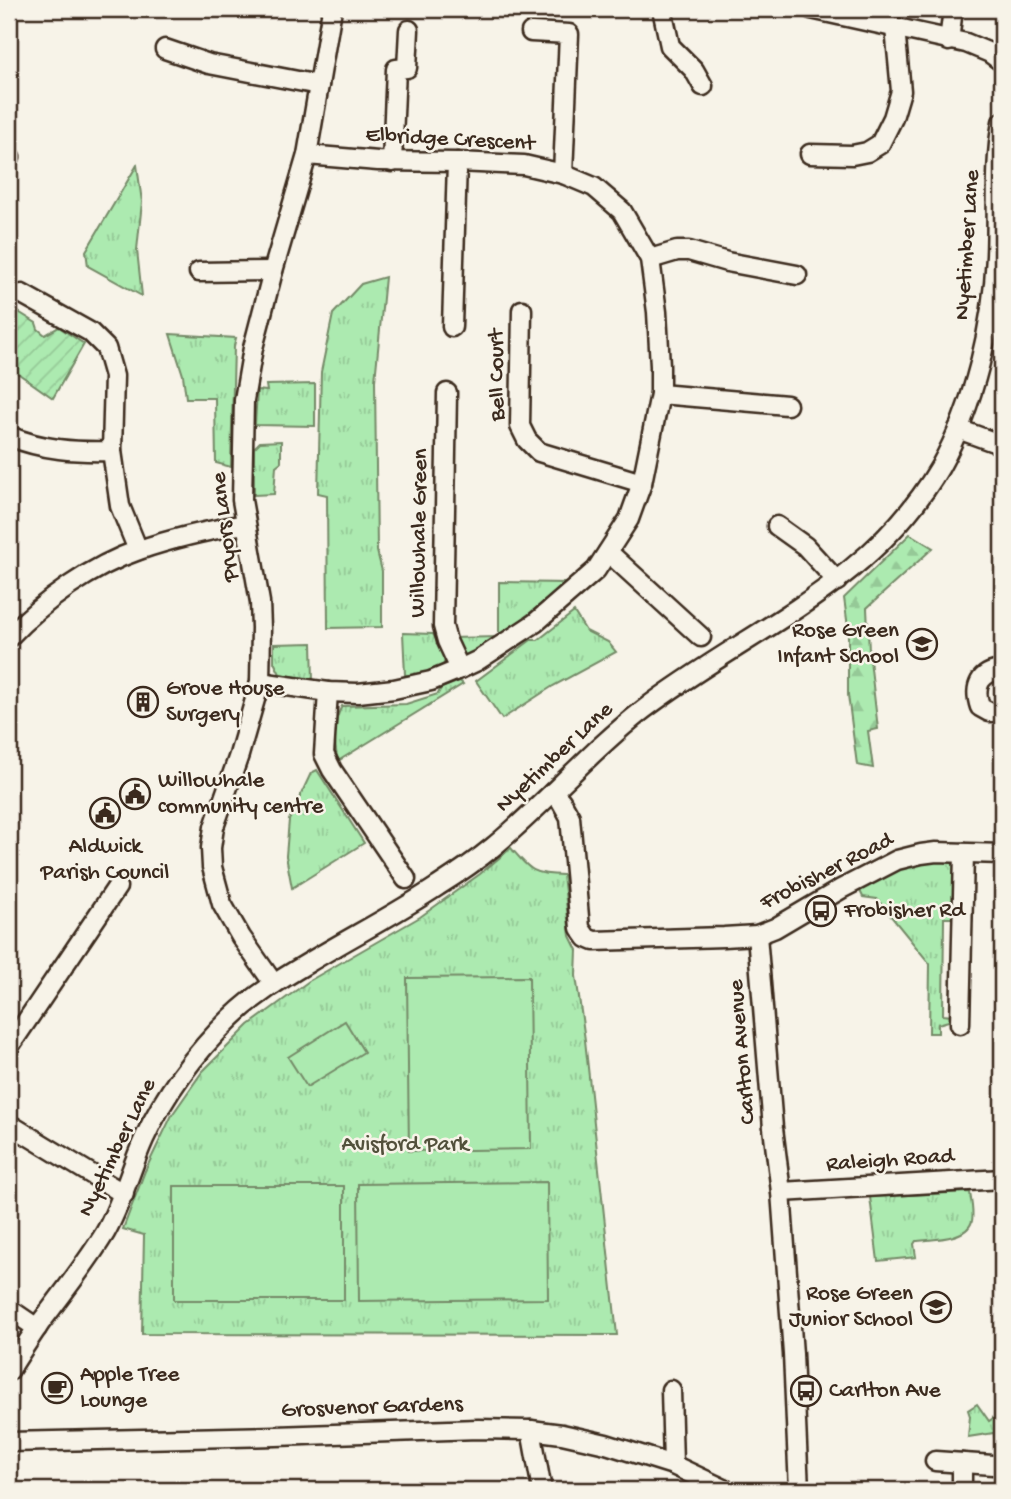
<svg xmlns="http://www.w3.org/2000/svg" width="1011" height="1499" font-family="'Gochi Hand',sans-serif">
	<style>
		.grass { fill: url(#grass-tufts); stroke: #748a67; stroke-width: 2 }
		.forest { fill: url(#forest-firs); stroke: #748a67; stroke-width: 2 }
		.garden { fill: url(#garden-furrows); stroke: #748a67; stroke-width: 2 }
		.pitch { fill: #aceab0; stroke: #748a67; stroke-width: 2 }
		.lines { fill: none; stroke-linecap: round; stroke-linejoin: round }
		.minor-casing { stroke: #3b2a1e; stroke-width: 23 }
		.minor { stroke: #f7f3e8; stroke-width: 18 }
		.labels { text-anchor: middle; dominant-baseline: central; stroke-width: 5; stroke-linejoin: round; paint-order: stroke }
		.street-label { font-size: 23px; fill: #3b2a1e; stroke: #f7f3e8 }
		.poi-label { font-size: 23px; fill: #3b2a1e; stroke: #f7f3e8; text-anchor: start }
		.park-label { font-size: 23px; fill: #52503b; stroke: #f7f3e8 }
	</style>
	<defs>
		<pattern id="grass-tufts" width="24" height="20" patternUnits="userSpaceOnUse" patternTransform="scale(1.75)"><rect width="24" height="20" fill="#aceab0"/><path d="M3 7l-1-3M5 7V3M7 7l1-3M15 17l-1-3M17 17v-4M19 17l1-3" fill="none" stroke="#95c997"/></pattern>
		<pattern id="forest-firs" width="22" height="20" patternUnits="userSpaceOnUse" patternTransform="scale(1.75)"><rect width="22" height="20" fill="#aceab0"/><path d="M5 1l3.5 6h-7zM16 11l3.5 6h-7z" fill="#95c997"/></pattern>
		<pattern id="garden-furrows" width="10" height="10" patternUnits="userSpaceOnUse" patternTransform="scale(1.75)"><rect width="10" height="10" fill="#aceab0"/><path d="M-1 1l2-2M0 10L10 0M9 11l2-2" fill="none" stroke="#95c997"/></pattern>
	</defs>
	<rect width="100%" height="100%" fill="#f7f3e8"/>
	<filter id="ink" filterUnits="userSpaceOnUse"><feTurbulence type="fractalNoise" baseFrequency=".0143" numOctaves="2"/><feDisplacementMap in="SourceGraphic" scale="14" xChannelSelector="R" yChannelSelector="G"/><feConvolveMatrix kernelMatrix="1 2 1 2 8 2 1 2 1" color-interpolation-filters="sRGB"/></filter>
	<g filter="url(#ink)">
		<!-- grass -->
		<g class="grass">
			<path d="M 137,165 L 142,202 L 137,250 L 142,296 L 88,266 L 86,251 Z"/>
			<path d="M 385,277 L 375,381 L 377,551 L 382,571 L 382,627 L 328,628 L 327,495 L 318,493 L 321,372 L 333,314 L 361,284 Z"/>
			<path d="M 170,334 L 236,338 L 234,346 L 231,467 L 216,463 L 215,398 L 186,398 L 183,375 Z"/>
			<path d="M 315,384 L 315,426 L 255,425 L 257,390 L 267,391 L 266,385 Z"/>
			<path d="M 281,441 L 281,462 L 276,466 L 274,494 L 254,495 L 254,448 L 260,442 Z"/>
			<path d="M 499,582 L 567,583 L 505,633 L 499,633 Z"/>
			<path d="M 574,612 L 586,631 L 608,642 L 616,652 L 553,686 L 502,719 L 476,681 L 531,640 L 538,640 Z"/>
			<path d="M 403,633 L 433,634 L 446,657 L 443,666 L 418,675 L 405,675 Z"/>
			<path d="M 499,637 L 465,658 L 455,649 L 449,638 Z"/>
			<path d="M 312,643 L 313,680 L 280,674 L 274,662 L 274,644 Z"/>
			<path d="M 460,681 L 463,684 L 338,761 C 334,745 333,721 342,706 L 406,704 L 438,694 L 441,688 Z"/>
			<path d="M 317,770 L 364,843 L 292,888 L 286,856 L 289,820 L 311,773 Z"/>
			<path d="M 511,848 C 530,870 533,875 563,875 L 570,936 L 577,950 L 576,976 L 585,1040 L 617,1335 L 142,1334 L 144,1235 L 123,1229 L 145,1171 L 172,1115 L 202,1072 L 249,1025 L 309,981 L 420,917 L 480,874 Z"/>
			<path d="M 935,860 C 941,860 947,860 952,863 C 963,870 957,905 957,918 L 944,918 L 943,1015 L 952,1016 L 952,1020 L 938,1024 L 938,1033 L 929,1033 L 930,964 L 877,899 L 863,897 L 859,889 L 904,866 Z"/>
			<path d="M 970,1192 C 971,1201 974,1212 972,1221 C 967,1240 932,1239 916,1241 L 914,1244 L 916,1257 L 878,1261 L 870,1197 Z"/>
			<path d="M 977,1404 L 989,1421 L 1002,1412 L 1002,1452 L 997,1452 L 994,1433 L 968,1437 L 970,1416 L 968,1410 Z"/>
		</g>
		<!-- forest -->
		<path class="forest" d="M 910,534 L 933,548 L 867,608 L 869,651 L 878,729 L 868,731 L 873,768 L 857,765 L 848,695 L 848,627 L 844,598 Z"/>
		<!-- garden -->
		<path class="garden" d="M 9,306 L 36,323 L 38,329 L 45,335 L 59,327 L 84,344 L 53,398 L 9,367 Z"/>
		<!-- pitch -->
		<g class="pitch">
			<path d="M 529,977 L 531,1149 L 409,1151 L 407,978 Z"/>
			<path d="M 345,1021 L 364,1052 L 307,1087 L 288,1057 Z"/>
			<path d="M 547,1182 L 548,1299 L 359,1301 L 358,1184 Z"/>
			<rect x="174" y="1186" width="170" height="114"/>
		</g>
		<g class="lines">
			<!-- minor casing -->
			<g class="minor-casing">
				<g id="minor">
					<path d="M 662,9 L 670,46 L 694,70 L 703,86"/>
					<path d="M 811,9 L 966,43 L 990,53 L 1002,62"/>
					<path d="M 531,32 L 569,34 L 563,174"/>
					<path d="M 949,41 L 953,9"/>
					<path d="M 165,49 L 209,64 L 319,85"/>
					<path d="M 810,154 L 852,155 L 867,152 L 880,144 L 893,118 L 901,91 L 895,28"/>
					<path d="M 9,157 L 10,157"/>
					<path d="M 392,162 L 396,69 L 407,68 L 409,30"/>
					<path d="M 650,259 L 677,251 L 689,251 L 727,262 L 797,275"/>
					<path d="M 199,272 L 273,271"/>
					<path d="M 22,294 L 90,332 L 106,348 L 114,376 L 112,451 L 120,506 L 138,550"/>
					<path d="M 522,310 L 520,426 L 527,440 L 539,452 L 642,483"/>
					<path d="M 452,327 L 457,162"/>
					<path d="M 447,393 L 443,626 L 447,641 L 460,669"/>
					<path d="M 660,394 L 787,405"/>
					<path d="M 958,429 L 1002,445"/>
					<path d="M 9,436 C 43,450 75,452 112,451"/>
					<path d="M 777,526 L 805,546 L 837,581"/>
					<path d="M 608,552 L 701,637"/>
					<path d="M 9,637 C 43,601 92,566 139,550 C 174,538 210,530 245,524"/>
					<path d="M 1002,670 C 980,672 973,686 980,707 L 989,712 L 1002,712"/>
					<path d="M 260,682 L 328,692 L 358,693 L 394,689 L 431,681 L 460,669 L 477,661 L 535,623 L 596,570 L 629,519 L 642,483 L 660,394 L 660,366 L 657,312 L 650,259 L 622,211 L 594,187 L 563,174 L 524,165 L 457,162 L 378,161 L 307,155"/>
					<path d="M 328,692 L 324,754 L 332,770 L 406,879"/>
					<path d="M 553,792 L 561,801 L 570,817 L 580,928 L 587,938 L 594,941 L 724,937 L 757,935 L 775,928 L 841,889 L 897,860 L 921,854 L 936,852 L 1002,854"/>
					<path d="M 757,935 L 773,1128 L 781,1192 L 793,1354 L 799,1490"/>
					<path d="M 274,984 L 241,937 L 222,904 L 212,867 L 211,848 L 214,827 L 239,755 L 260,682 L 261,628 L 260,602 L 242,500 L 244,400 L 253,348 L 273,271 L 307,155 L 332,9"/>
					<path d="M 960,1024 L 964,853"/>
					<path d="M 9,1047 L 117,887"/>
					<path d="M 9,1124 L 124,1194"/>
					<path d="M 781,1192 L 1002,1179"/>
					<path d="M 9,1309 L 37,1328"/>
					<path d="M 9,1371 C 19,1355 30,1338 41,1322 C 63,1293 86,1264 105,1233 C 122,1203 130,1170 144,1139 C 165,1093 196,1052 232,1017 C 255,995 281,979 308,963 C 351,937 396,914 438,886 C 457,874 476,861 493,847 C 545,804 589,752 643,710 C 746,631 871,586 940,467 C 974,406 993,325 996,256 C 998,211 994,166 1002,122"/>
					<path d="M 671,1390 L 673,1465"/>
					<path d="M 531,1430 L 542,1490"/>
					<path d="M 9,1442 L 276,1436 L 478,1429 L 531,1430 L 562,1434 L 606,1444 L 673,1465 L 726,1490"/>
					<path d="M 935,1461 L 993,1465"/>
					<path d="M 962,1490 L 962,1463"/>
				</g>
			</g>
			<!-- minor -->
			<use href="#minor" class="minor"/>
		</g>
	</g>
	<!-- icons -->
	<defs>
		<g id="school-ring" transform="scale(1.575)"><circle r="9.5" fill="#f7f3e8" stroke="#3b2a1e" stroke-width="1.5"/><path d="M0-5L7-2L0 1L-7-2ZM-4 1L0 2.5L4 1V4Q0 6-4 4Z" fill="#3b2a1e"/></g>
		<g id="building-ring" transform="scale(1.575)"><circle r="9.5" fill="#f7f3e8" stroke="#3b2a1e" stroke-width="1.5"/><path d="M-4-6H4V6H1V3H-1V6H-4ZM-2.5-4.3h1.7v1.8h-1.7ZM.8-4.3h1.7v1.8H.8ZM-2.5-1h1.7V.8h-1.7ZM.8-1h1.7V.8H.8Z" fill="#3b2a1e"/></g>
		<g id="civic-ring" transform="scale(1.575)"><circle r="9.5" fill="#f7f3e8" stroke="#3b2a1e" stroke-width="1.5"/><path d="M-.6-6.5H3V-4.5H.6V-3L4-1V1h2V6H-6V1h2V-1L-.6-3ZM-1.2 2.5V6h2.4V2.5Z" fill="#3b2a1e"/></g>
		<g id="bus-ring" transform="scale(1.575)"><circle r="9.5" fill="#f7f3e8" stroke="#3b2a1e" stroke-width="1.5"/><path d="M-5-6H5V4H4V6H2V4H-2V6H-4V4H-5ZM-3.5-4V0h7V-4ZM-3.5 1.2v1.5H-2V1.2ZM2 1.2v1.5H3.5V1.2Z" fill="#3b2a1e"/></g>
		<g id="cafe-ring" transform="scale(1.575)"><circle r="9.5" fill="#f7f3e8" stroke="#3b2a1e" stroke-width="1.5"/><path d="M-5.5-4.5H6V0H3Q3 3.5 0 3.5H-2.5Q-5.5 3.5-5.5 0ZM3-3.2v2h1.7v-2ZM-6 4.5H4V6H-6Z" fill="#3b2a1e"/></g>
	</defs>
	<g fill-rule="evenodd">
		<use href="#school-ring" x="922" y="644"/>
		<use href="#building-ring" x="143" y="702"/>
		<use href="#civic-ring" x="135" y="794"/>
		<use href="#civic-ring" x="105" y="813"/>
		<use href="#bus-ring" x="821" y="911"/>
		<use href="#school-ring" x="936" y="1307"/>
		<use href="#cafe-ring" x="57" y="1388"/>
		<use href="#bus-ring" x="806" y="1391"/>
	</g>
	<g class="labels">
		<!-- street labels -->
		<g class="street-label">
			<text transform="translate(450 140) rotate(3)">Elbridge Crescent</text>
			<text transform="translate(968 245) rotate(-86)">Nyetimber Lane</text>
			<text transform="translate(498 375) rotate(-91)">Bell Court</text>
			<text transform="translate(226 527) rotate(-97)">Pryors Lane</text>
			<text transform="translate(420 533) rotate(-89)">Willowhale Green</text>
			<text transform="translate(555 758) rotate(-43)">Nyetimber Lane</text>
			<text transform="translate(827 872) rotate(-27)">Frobisher Road</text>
			<text transform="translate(743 1052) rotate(-95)">Carlton Avenue</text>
			<text transform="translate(118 1148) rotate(-64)">Nyetimber Lane</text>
			<text transform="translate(890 1161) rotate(-4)">Raleigh Road</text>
			<text transform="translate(372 1408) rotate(-2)">Grosvenor Gardens</text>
		</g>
		<!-- poi labels -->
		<g class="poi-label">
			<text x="899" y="631" text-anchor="end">Rose Green<tspan x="899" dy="26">Infant School</tspan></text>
			<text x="166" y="689">Grove House<tspan x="166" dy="26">Surgery</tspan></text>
			<text x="158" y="781">Willowhale<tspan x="158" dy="26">community centre</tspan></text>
			<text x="105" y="847" text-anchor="middle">Aldwick<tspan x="105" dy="26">Parish Council</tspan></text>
			<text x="844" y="911">Frobisher Rd</text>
			<text x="913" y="1294" text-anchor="end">Rose Green<tspan x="913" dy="26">Junior School</tspan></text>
			<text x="80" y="1375">Apple Tree<tspan x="80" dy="26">Lounge</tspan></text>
			<text x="829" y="1391">Carlton Ave</text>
		</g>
		<!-- park labels -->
		<g class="park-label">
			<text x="405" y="1145">Avisford Park</text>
		</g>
	</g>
	<!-- margin -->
	<rect width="1011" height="1499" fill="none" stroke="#f7f3e8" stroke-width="35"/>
	<rect x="18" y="18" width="976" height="1464" fill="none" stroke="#3b2a1e" stroke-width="2.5" filter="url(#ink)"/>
</svg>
